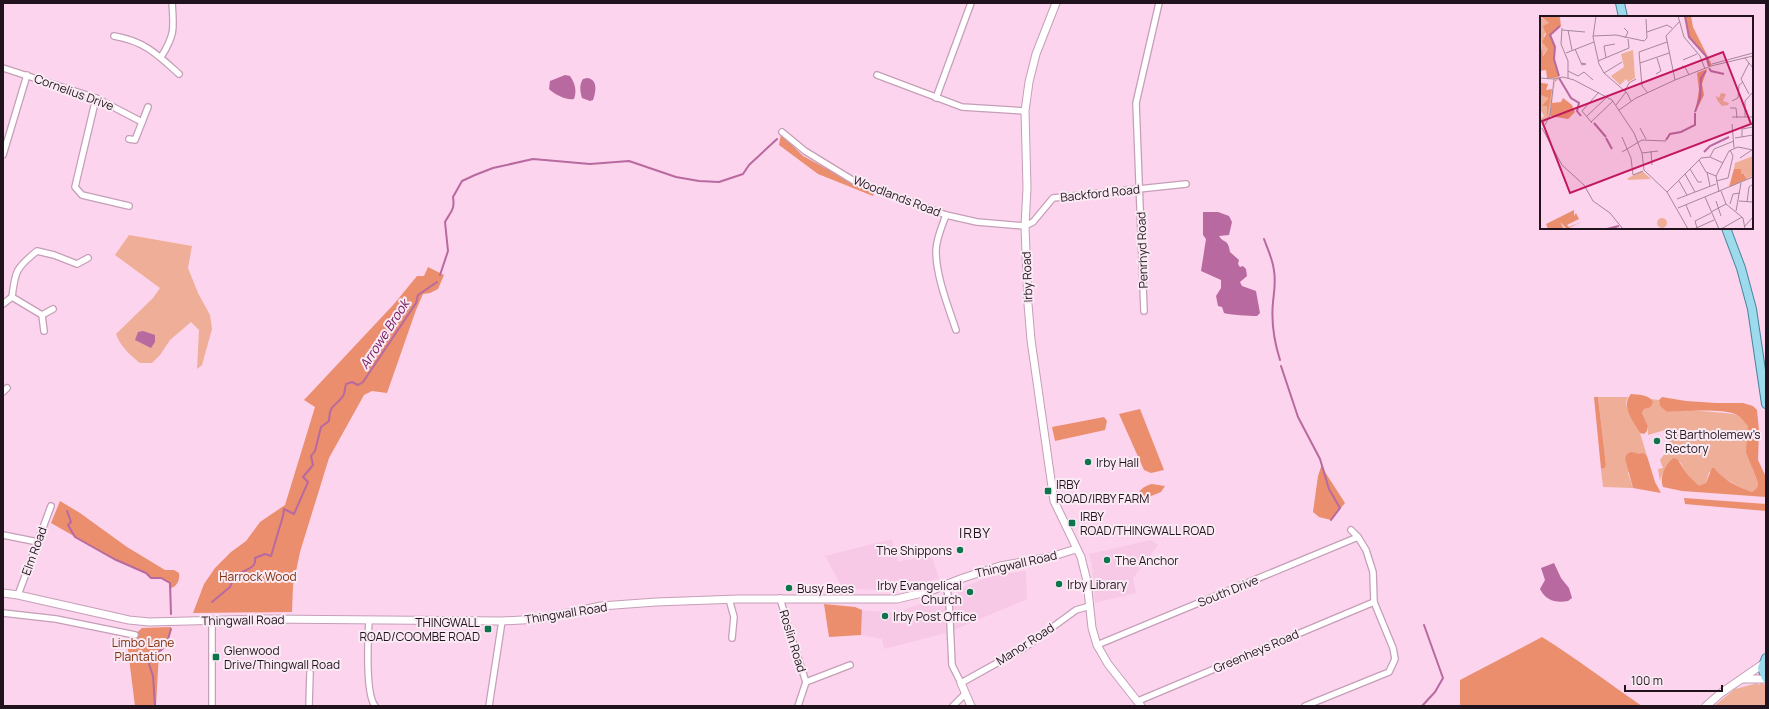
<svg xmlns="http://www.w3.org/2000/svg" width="1769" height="709" font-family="Manrope,sans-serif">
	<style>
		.built { fill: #f8c8e7 }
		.green { fill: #eeae97 }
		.forest { fill: #ea8e6e }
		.water { fill: #b8699f }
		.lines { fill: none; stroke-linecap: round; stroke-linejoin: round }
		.stream { stroke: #b8699f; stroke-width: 2 }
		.street-casing { stroke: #c59eb7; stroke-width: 8 }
		.secondary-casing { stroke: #c59eb7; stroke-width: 9 }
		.primary-casing { stroke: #47849b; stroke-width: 10 }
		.street { stroke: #fff; stroke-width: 5.5 }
		.secondary { stroke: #fff; stroke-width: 7 }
		.primary { stroke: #9ddaec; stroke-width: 8 }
		.poi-dot { fill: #0d744c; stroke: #faeaf4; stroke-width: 1.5 }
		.labels { text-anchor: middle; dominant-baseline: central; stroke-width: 4; stroke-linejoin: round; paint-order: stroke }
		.street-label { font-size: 12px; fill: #21131d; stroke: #faeaf4 }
		.poi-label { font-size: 12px; fill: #21131d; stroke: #faeaf4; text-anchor: start }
		.park-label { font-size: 12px; fill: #7f2e0b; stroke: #faeaf4 }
		.water-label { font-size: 13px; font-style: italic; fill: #73115c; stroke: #faeaf4 }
		.quarter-label { font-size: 14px; letter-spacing: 1px; fill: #21131d; stroke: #faeaf4 }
		.inset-river { fill: none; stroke: #b8699f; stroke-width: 2 }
		.inset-road { fill: none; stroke: #a5879a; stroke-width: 1 }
		.view { fill: #c2185b; fill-opacity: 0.15; stroke: #c2185b; stroke-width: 2 }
		.inset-edge { fill: none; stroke: #21131d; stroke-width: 2 }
	</style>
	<rect width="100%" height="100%" fill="#fdd4ee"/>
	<!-- built -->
	<g class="built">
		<path d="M 892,539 L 898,562 L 931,555 L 939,578 L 920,584 L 887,590 L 843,589 L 825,556 Z"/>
		<path d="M 1151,540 L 1158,545 L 1133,578 L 1136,593 L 1095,603 L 1092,565 L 1089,554 Z"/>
		<path d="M 1026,571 L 1027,599 L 954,630 L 953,600 L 959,589 L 986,578 L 1008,573 Z"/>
		<path d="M 939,598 L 946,601 L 946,633 L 884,649 L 882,639 L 861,635 L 862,610 L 893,613 Z"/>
	</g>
	<!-- green -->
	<g class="green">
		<path d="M 129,235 L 192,246 L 188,268 L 198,293 L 210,315 L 212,329 L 202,365 L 197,369 L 199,330 L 191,322 L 170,340 L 160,355 L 152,363 L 140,363 C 130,355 120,346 116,334 L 153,298 L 160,288 L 115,255 Z"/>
		<path d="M 1598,397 L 1628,397 L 1626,402 L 1627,408 L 1640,433 L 1647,456 L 1644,453 L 1628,473 L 1633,488 L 1603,487 L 1601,469 L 1605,468 L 1606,465 Z"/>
		<path d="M 1651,399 L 1659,400 L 1660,406 L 1667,412 L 1689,410 L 1725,413 L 1739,415 L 1748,425 L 1752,468 L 1758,483 L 1757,488 L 1752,492 C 1737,487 1725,477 1709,472 L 1706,483 L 1699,487 L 1688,475 L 1680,462 C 1670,467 1662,469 1660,481 L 1658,469 L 1663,468 L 1660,460 L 1668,449 L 1672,448 L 1665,430 L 1648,435 L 1648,426 L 1642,413 L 1644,409 L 1649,408 L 1653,401 Z"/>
		<path d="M 1758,683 L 1758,685 L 1762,683 L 1766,685 L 1766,706 L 1714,706 L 1735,689 Z"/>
	</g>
	<!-- forest -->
	<g class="forest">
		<path d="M 781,134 L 803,156 L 853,183 L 874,191 L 873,196 L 818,174 L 779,145 Z"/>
		<path d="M 428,267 L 444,275 L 438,289 L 430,293 L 423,294 L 416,310 L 387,393 L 372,391 L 364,395 L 329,458 L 300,552 L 293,586 L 292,612 L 193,613 L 204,584 L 215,568 L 231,552 L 246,541 L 260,522 L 285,505 L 315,407 L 304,400 L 394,304 L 417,276 L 424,276 Z"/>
		<path d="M 1631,394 C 1638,395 1647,394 1653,401 L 1652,405 L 1649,408 L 1644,409 L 1642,413 L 1648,426 L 1647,431 L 1644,434 L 1640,433 C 1634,422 1620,406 1631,394 Z"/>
		<path d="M 1594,397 L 1598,397 L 1606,465 L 1605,468 L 1601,469 Z"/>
		<path d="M 1662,397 L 1686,401 L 1716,403 L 1743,403 L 1753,406 L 1757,410 L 1759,431 L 1758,460 L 1766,477 L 1766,497 L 1682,491 L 1663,487 C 1659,476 1665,466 1673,458 L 1677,459 L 1688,475 L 1699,486 L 1706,483 L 1712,468 L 1714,468 C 1723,480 1738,487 1752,492 L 1757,488 L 1758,483 L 1746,452 L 1748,426 C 1745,423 1742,418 1739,416 C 1728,408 1682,411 1667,412 L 1660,406 L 1659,400 Z"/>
		<path d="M 1140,409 L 1164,470 L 1151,473 L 1144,470 L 1119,414 Z"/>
		<path d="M 1104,417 L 1107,421 L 1105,430 L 1055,441 L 1052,427 Z"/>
		<path d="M 1632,452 L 1639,454 L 1644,453 L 1647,456 L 1655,482 L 1661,493 L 1633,488 L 1625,458 L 1628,453 Z"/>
		<path d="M 1322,464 L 1325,472 L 1345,503 L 1331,520 L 1319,517 L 1313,512 L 1318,476 Z"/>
		<path d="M 1152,484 L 1165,486 L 1161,492 L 1139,501 L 1137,499 C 1138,490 1144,486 1152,484 Z"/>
		<path d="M 1684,498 L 1766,504 L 1766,511 L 1685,504 Z"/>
		<path d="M 60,501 L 80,513 L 127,547 L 165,570 L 174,570 L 179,573 C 180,581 177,587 169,589 L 170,583 L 161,578 L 151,578 L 146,573 L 114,559 L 51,523 Z"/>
		<path d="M 824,604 L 855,607 L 862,610 L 861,635 L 829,637 Z"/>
		<path d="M 171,627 L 166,646 L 159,652 L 156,706 L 135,706 L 127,642 L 142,628 Z"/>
		<path d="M 1542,637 C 1576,658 1608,683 1642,706 L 1460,706 L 1460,680 Z"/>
	</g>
	<!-- water -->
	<g class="water">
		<path d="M 565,75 L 570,76 C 575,83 577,91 574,99 C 567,101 554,94 549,89 L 550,81 Z"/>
		<path d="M 587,78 C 598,79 596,92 593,100 L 590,101 L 582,98 C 580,91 579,85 583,79 Z"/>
		<path d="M 1203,212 L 1218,212 L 1229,216 L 1232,222 L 1229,235 L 1219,236 C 1224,244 1228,238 1230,252 L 1239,260 L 1238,264 L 1240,267 L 1243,266 L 1246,269 L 1247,276 L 1240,282 L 1242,286 L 1256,291 L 1260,313 L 1257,316 C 1249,316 1230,315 1224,313 L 1222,307 L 1218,306 L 1216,296 L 1221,288 L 1221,280 L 1201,271 L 1206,239 L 1203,235 Z"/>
		<path d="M 143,331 L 155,335 L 155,342 L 151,348 L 135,340 L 138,332 Z"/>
		<path d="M 1554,563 L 1561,578 L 1569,588 L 1572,598 L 1568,601 C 1556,603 1546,601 1540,589 L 1545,580 L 1541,568 Z"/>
	</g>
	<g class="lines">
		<!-- stream -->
		<g class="stream">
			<path d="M 1264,239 C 1268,250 1273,260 1274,271 C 1276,282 1274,292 1273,302 C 1271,322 1274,341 1280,360"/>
			<path d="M 440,275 L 448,251 L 445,222 C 451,211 455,210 453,197 L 462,181 L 475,175 L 493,168 L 533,159 L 590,164 L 629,161 L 676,177 L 699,181 L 719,182 L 743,174 L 749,165 L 777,139"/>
			<path d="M 1281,366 L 1298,417 L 1320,459 L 1329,489 L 1340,508 L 1331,520"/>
			<path d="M 67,511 L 71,522 L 68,525 L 75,537 L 114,559 L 146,573 L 151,578 L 161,578 L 170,583 L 171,614"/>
			<path d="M 212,602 L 230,587 L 233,580 L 237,579 L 239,574 C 246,569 257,568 255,558 L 265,554 L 271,556 L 283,516 L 284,509 L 294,514 L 308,482 L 303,477 L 313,465 L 311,456 L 315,451 L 321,427 L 329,421 C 330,402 335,408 343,396 C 345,393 345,387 346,384 L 352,382 L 358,385 L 363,382 L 416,303 L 418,295 L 437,282"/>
			<path d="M 155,706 L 153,676 L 149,664 L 150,659 L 166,646 L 171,629"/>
			<path d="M 1422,706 L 1435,692 L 1443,678 L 1424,625"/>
		</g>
		<!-- street casing -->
		<g class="street-casing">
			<g id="street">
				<path d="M 114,36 C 144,41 157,54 179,74"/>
				<path d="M 161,57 C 175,35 174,28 172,3"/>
				<path d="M 3,68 L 96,98 L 142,122"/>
				<path d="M 877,75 L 962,107 L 1025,111"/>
				<path d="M 96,98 L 75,187 L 82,195 L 129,206"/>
				<path d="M 936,98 L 971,3"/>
				<path d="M 782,132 L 805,151 L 854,181 L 946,215 L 977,222 L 1025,226 L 1033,222 L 1053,198 L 1186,184"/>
				<path d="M 129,139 L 135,140 L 148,107"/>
				<path d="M 3,155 L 27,75"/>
				<path d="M 946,215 C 942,226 936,239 936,251 C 936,276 948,306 956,330"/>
				<path d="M 12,297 L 42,315 L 53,309"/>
				<path d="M 3,304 L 12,297 C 15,271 16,268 37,251 L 54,255 L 77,264 L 88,258"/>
				<path d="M 1144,311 L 1136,103 L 1159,3"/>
				<path d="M 42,315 L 44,331"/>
				<path d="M 3,392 L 7,388"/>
				<path d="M 3,535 L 38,542"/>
				<path d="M 946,584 L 949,601 L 952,665 L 961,683 L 1024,648 L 1076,610 L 1090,606"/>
				<path d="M 18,595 L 51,506"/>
				<path d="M 780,598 L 789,630 L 806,682 L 798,706"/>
				<path d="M 729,599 L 734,617 L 732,638"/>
				<path d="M 3,613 L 56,619 L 135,635"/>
				<path d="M 212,620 L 212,706"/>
				<path d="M 369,620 C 368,638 365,693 375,706"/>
				<path d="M 1097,645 L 1358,537"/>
				<path d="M 806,682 L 850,665"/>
				<path d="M 1138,701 L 1374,602"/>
				<path d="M 309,706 L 310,673"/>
				<path d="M 489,706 L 502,621"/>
				<path d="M 953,706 L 965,694"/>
				<path d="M 1305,706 L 1389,672 L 1395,659 L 1393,648 L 1374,602 L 1373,572 L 1366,550 L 1358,537 L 1351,530"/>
			</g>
		</g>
		<!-- secondary casing -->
		<g class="secondary-casing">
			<g id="secondary">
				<path d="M 1056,3 L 1036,54 L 1029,82 L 1025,111 L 1027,188 L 1025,226 L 1028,304 L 1031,340 L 1054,501 L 1081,557 L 1087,581 L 1092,628 L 1097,645 L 1108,664 L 1141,706"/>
				<path d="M 3,593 L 18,595 L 129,620 L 149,622 L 266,619 L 502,621 L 540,619 L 601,606 L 656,602 L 738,599 L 897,599 L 930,591 L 963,578 L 1000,566 L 1050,557 L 1076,549"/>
				<path d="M 1743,679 L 1766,679"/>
				<path d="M 961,683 L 971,706"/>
				<path d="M 1706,706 L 1721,693 L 1763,664"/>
			</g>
		</g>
		<!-- primary casing -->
		<g class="primary-casing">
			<g id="primary">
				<path d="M 1620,3 L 1623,17"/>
				<path d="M 1726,228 L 1741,268 L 1752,309 L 1766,404"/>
				<path d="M 1766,658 L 1762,668 L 1766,678"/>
			</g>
		</g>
		<!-- street -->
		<use href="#street" class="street"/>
		<!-- secondary -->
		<use href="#secondary" class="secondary"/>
		<!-- primary -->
		<use href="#primary" class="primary"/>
	</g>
	<!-- markers -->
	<g class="poi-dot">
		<circle cx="1657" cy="441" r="4"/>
		<circle cx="1088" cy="462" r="4"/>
		<rect x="1044" y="487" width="8" height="8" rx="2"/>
		<rect x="1068" y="519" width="8" height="8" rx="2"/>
		<circle cx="960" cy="550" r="4"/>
		<circle cx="1107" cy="560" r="4"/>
		<circle cx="1059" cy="584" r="4"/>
		<circle cx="789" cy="588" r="4"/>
		<circle cx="970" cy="592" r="4"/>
		<circle cx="885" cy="616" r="4"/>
		<rect x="484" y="625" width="8" height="8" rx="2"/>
		<rect x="212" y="653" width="8" height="8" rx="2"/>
	</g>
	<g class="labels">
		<!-- street labels -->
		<g class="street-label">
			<text transform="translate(74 92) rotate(20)">Cornelius Drive</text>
			<text transform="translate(1100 193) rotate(-6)">Backford Road</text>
			<text transform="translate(897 196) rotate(21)">Woodlands Road</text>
			<text transform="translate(1142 250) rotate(-92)">Penrhyd Road</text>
			<text transform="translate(1027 277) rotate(-92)">Irby Road</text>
			<text transform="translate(34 551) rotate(-70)">Elm Road</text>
			<text transform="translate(1016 564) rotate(-13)">Thingwall Road</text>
			<text transform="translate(1228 591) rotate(-22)">South Drive</text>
			<text transform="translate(566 613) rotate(-9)">Thingwall Road</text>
			<text transform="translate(243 620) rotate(-1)">Thingwall Road</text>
			<text transform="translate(793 641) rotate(73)">Roslin Road</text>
			<text transform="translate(1025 644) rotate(-33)">Manor Road</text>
			<text transform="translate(1256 651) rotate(-23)">Greenheys Road</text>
		</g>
		<!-- poi labels -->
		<g class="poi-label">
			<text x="1665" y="434">St Bartholemew's<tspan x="1665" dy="14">Rectory</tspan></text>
			<text x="1096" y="462">Irby Hall</text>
			<text x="1056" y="484">IRBY<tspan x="1056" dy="14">ROAD/IRBY FARM</tspan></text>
			<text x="1080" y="516">IRBY<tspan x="1080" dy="14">ROAD/THINGWALL ROAD</tspan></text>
			<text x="952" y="550" text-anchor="end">The Shippons</text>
			<text x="1115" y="560">The Anchor</text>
			<text x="1067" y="584">Irby Library</text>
			<text x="962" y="585" text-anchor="end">Irby Evangelical<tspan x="962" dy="14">Church</tspan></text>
			<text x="797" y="588">Busy Bees</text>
			<text x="893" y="616">Irby Post Office</text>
			<text x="480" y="622" text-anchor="end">THINGWALL<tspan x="480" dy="14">ROAD/COOMBE ROAD</tspan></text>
			<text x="224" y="650">Glenwood<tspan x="224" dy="14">Drive/Thingwall Road</tspan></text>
		</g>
		<!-- park labels -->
		<g class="park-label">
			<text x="258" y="576">Harrock Wood</text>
			<text x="143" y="642">Limbo Lane<tspan x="143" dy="14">Plantation</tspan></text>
		</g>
		<!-- water labels -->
		<g class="water-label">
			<text transform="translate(384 334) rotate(-57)">Arrowe Brook</text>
		</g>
		<!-- quarter labels -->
		<g class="quarter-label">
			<text x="975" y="532">IRBY</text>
		</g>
	</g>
	<!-- overview -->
	<g transform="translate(1540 16)">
		<rect width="213" height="213" fill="#fdd4ee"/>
		<path d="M 0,1 L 9,7 L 4,20 L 8,33 L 2,40 ZM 93,34 L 95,62 L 88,66 L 86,63 L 80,69 L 71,60 L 84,51 L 81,38 ZM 0,64 L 1,67 L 8,68 L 6,74 L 12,75 L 10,99 L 4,107 L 0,103 L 4,100 L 0,93 ZM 181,77 L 186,78 L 183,85 L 189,87 L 188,89 L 182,90 L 177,84 L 176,79 L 179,82 ZM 213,140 L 213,160 L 207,163 L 205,158 L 201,158 L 200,153 L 194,153 L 195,147 ZM 102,155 L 111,163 L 88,164 L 88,162 ZM117 207a5 5 0 1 1 10 0a5 5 0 1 1-10 0Z" fill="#eeae97"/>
		<path d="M 0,0 L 19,0 L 20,2 L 21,10 L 11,19 L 15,30 L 14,43 L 19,61 L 14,62 L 7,62 L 6,54 L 0,55 L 0,26 L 3,40 L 8,33 L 2,26 L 6,18 L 3,10 L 9,7 ZM 145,0 L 151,0 L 153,11 L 172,49 L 169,51 L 167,42 L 148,19 ZM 167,53 L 162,68 L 164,79 L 155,97 L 159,74 L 157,57 ZM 19,62 L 15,66 L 12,87 L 21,86 L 23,82 L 32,89 L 35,96 L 28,103 L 10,100 L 15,64 ZM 0,64 L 1,67 L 8,68 L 6,74 L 12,73 L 7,103 L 7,90 L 2,90 L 9,82 L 1,79 ZM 194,153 L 201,153 L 201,158 L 204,158 L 207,163 L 189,171 ZM 34,194 L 34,200 L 36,197 L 39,203 L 27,209 L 29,211 L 41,206 L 27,213 L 20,206 L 24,213 L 8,213 L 6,208 Z" fill="#ea8e6e"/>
		<path class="inset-river" d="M 145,0 L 149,21 L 166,40 L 169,50M 169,52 L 171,55 L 184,58M 19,60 L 14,43 L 15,31 L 10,19 L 20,10M 19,62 L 31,82 L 39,87 L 37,95 L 41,100M 155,96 L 160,82 L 161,62 L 166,55M 54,107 L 66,121M 66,122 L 72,133M 126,124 L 130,118 L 141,116 L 155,109 L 155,97M 164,136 L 170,130 L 189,121M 67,213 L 79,210"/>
		<path class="inset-road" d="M 56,0 L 53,21 L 59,48 L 64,57 L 87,77 L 91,85M 138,0 L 144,21 L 160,40 L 165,53M 22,12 L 21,28 L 28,45 L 28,62M 84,12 L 88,16 L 85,22M 22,14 L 45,16M 28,14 L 32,34M 107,16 L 127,9 L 132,12M 53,20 L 76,19 L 104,25 L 107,22 L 106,3M 35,33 L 42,49 L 46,48 L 41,47M 26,37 L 54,26M 66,42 L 64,30 L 75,28M 205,42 L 213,52M 143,44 L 157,38M 58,45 L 89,32 L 88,23M 100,47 L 129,37M 209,47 L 201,63 L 209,78M 172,48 L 213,37M 142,50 L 145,51 L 149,59M 28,55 L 38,60 L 44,56 L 53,64M 64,57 L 82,46M 116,58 L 121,55 L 117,42M 0,62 L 14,63M 135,64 L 126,20 L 140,5M 85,75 L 89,67 L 96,63M 108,77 L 102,70 L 99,36 L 127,26M 192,85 L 198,82 L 199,69 L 203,66M 76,89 L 86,76M 190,92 L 196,92 L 197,102M 79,94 L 96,82 L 135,64 L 171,50 L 213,40M 47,100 L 67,81M 192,101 L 213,101M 205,101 L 205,85 L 213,76M 51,106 L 73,85M 52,107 L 42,95 L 59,76M 192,108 L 194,132M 5,109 L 10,99 L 14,63 L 23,61 L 34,64 L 72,84 L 94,117 L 102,137 L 104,154 L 127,176 L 148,213M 2,112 L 22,149 L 44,169 L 53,185 L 70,197 L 83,213M 100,112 L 106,123M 82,121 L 91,142 L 93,159 L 103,155M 202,121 L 202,113 L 213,111M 195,122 L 213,119M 111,135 L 112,149M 82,136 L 102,124 L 126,125M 102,137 L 118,135M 170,141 L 174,133 L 194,125M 200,142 L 212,134M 159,144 L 166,156 L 176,160M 150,153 L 158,166 L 162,166M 167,156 L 170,170M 145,158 L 155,176M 139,165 L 147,179M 176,165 L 188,162 L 193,140 L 190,134M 181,175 L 186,188 L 203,202 L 205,213M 127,176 L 161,142 L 170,141 L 183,147M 179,176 L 176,160 L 189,135 L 198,131 L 213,134M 165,181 L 179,213M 137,183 L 176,168M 176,185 L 181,200M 199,185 L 213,186M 207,186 L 209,171 L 213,168M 190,188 L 193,178 L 200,177M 146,189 L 151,201M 138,192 L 213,161M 196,195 L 201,167M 171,196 L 186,188M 205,210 L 213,201M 157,212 L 155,205 L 171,197M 154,213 L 174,204M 181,213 L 202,201"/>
		<path class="view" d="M 183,36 L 211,108 L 30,177 L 2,105 Z"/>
		<rect width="213" height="213" class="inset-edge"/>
	</g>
	<!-- border -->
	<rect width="1769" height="709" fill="none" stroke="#21131d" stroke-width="8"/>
	<!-- scale -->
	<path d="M1625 685v6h97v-6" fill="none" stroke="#21131d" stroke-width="2"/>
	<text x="1631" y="685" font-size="12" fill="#21131d" stroke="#faeaf4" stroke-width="3" paint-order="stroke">100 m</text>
</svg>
